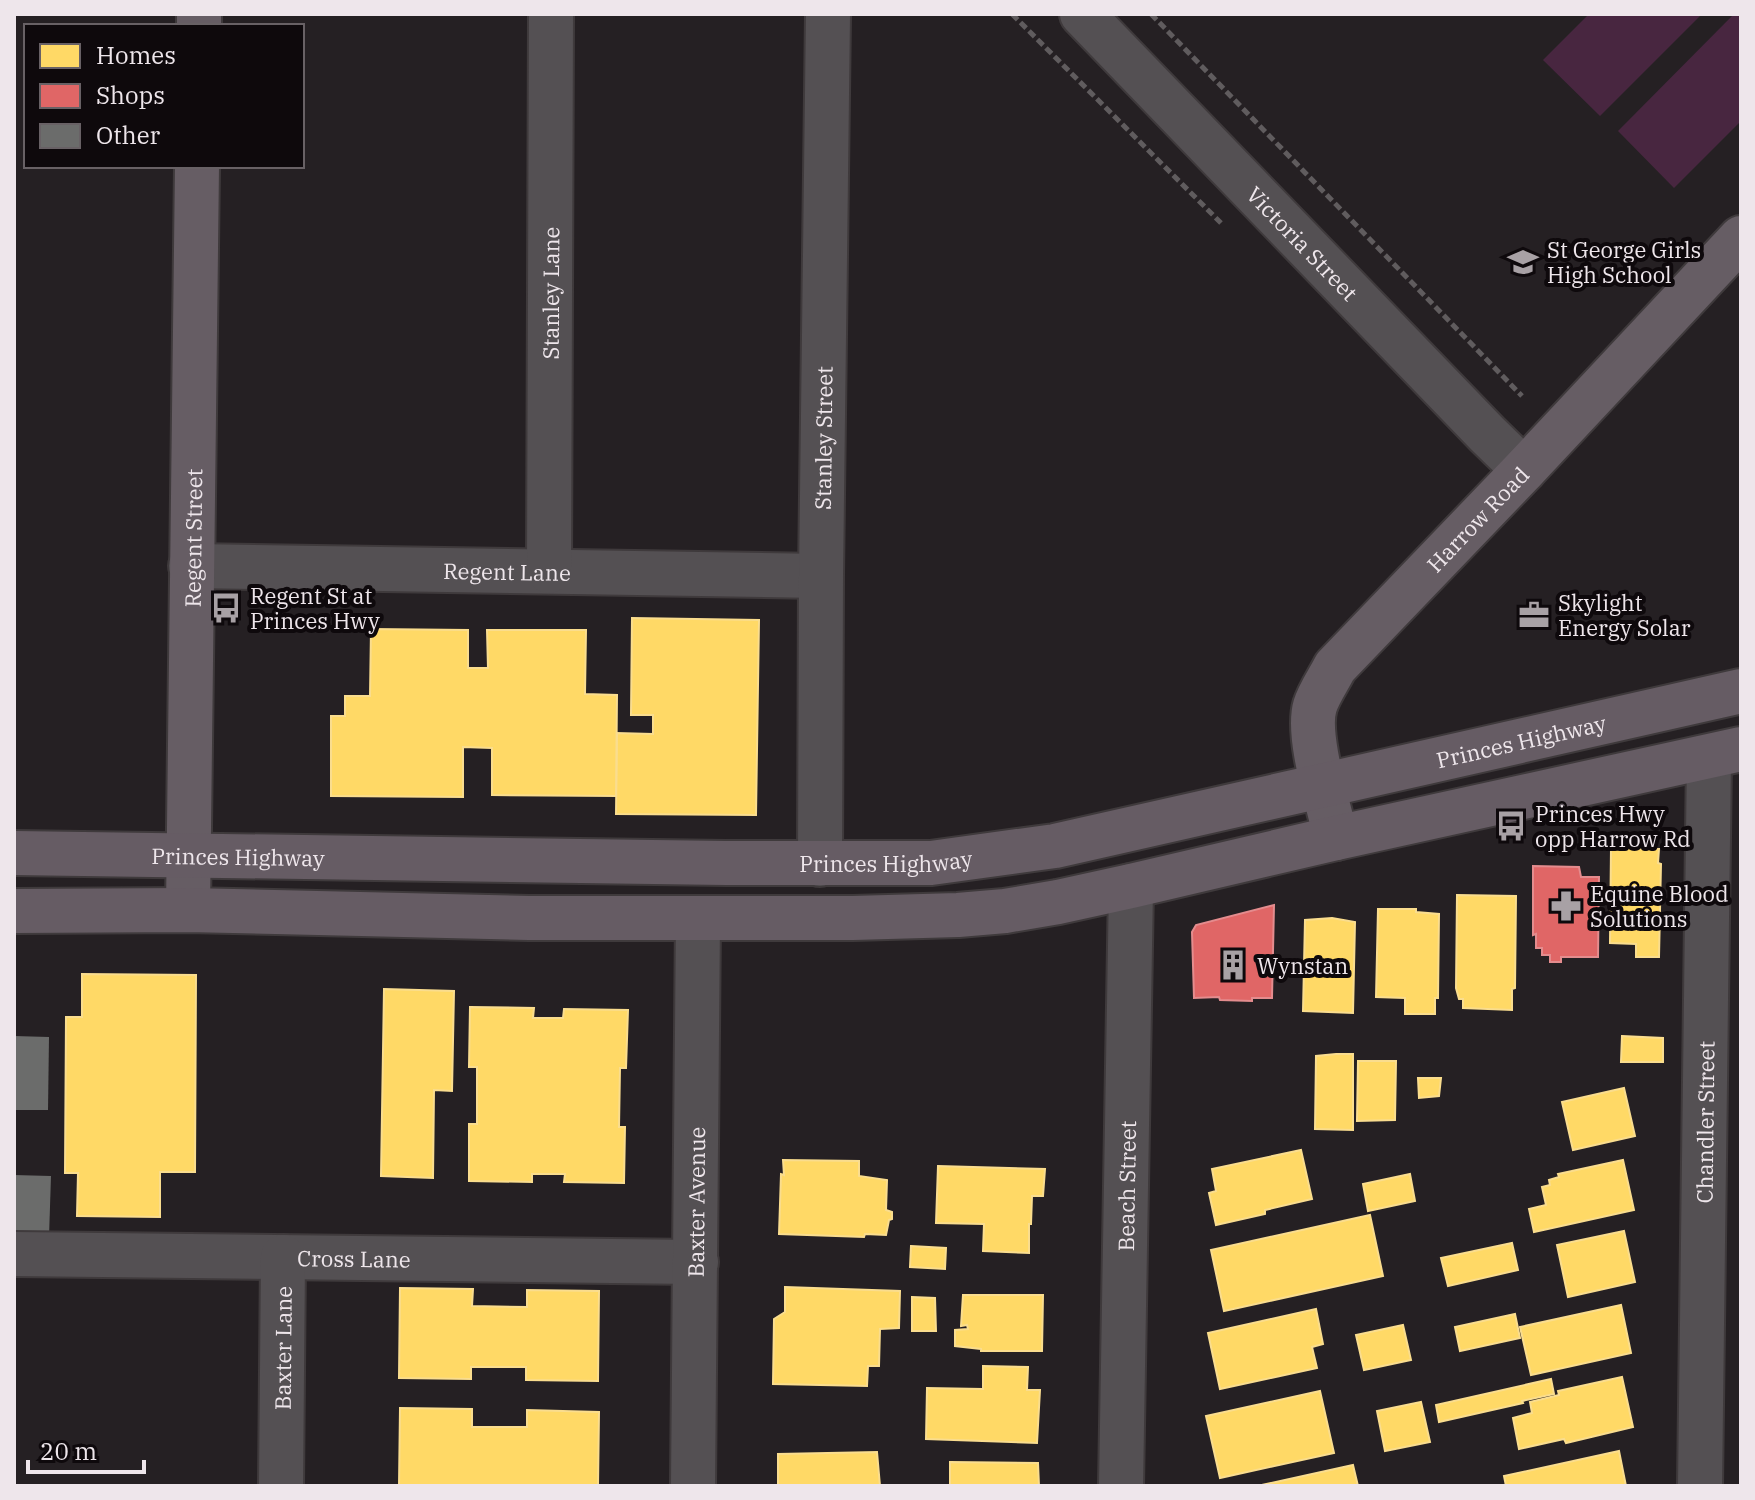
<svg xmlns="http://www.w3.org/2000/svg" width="1755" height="1500" font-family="'IBM Plex Serif',serif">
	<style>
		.green { fill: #482640 }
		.homes { fill: #ffd966; stroke: #fadd8e; stroke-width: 2 }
		.shops { fill: #e06666; stroke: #e48c8e; stroke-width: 2 }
		.building { fill: #6b6c6b }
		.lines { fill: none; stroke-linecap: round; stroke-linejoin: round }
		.minor-casing { stroke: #3f3a3c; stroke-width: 48 }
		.major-casing { stroke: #3f3a3c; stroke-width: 48 }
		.highway-casing { stroke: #3f3a3c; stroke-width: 48 }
		.path { stroke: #605c5e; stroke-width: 5; stroke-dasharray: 8 4; stroke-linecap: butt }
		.minor { stroke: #545053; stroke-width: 44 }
		.major { stroke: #665d64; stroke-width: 44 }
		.highway { stroke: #665c64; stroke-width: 44 }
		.labels { text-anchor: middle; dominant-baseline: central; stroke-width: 8; stroke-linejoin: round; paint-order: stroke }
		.street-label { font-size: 22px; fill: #eee6eb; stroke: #0e090c }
		.poi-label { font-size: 22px; fill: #eee6eb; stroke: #0e090c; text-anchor: start }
	</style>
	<rect width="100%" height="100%" fill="#252023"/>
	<!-- green -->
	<g class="green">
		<path d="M 1589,14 L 1702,14 L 1600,116 L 1543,60 Z"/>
		<path d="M 1734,14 L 1741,14 L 1741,121 L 1674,188 L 1618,131 Z"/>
	</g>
	<!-- homes -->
	<g class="homes">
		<path d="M 632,618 L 759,620 L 756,815 L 616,814 L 617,733 L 653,734 L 653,715 L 631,715 Z"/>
		<path d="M 371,629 L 468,630 L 468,668 L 488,668 L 487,630 L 586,630 L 585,694 L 617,695 L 616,796 L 492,795 L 492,748 L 463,747 L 463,797 L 331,796 L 331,716 L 345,716 L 345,696 L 370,696 Z"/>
		<path d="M 1611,848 L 1659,849 L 1658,863 L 1661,864 L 1659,957 L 1636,957 L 1636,944 L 1610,943 Z"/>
		<path d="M 1457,895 L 1516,896 L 1515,988 L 1512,989 L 1512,1010 L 1463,1008 L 1463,999 L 1459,999 L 1456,988 Z"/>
		<path d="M 1378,909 L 1416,909 L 1416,912 L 1439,914 L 1438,998 L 1435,998 L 1435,1014 L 1405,1014 L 1405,998 L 1376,997 Z"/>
		<path d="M 1332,918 L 1355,922 L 1353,1013 L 1303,1011 L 1305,920 Z"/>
		<path d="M 82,974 L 196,975 L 195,1172 L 160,1172 L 160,1217 L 77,1216 L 78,1173 L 65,1173 L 66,1017 L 82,1017 Z"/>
		<path d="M 384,989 L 454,991 L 452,1091 L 434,1090 L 433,1178 L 381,1176 Z"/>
		<path d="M 470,1007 L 534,1008 L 533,1018 L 563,1018 L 564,1009 L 628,1010 L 626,1068 L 620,1068 L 619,1127 L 625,1127 L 624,1183 L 564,1182 L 565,1174 L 532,1174 L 532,1182 L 469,1181 L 469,1124 L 477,1124 L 477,1067 L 469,1067 Z"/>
		<path d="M 1622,1036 L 1663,1038 L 1663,1062 L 1621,1062 Z"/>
		<path d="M 1336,1054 L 1353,1054 L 1353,1130 L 1315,1129 L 1316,1056 Z"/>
		<path d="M 1358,1061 L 1396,1061 L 1395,1120 L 1357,1121 Z"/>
		<path d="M 1418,1078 L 1441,1078 L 1439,1096 L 1419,1098 Z"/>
		<path d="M 1624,1088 L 1635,1136 L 1573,1150 L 1562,1102 Z"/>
		<path d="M 1301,1150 L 1312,1199 L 1265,1210 L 1265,1214 L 1216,1225 L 1209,1193 L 1216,1191 L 1212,1169 Z"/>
		<path d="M 783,1160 L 859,1161 L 859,1176 L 887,1180 L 886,1210 L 892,1212 L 892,1219 L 889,1220 L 886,1235 L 865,1234 L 864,1237 L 779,1234 L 781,1174 L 784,1175 Z"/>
		<path d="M 1623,1160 L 1634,1210 L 1534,1232 L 1529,1209 L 1546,1205 L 1542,1187 L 1550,1185 L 1549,1180 L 1559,1177 L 1558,1174 Z"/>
		<path d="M 938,1166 L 1045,1169 L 1043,1196 L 1032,1196 L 1031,1224 L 1029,1224 L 1029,1253 L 983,1251 L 984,1224 L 936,1223 Z"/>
		<path d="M 1410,1174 L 1415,1201 L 1368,1211 L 1363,1184 Z"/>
		<path d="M 1370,1215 L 1383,1276 L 1224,1311 L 1211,1250 Z"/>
		<path d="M 1624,1231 L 1635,1282 L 1568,1297 L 1557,1245 Z"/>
		<path d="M 1512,1243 L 1518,1270 L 1448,1286 L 1441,1258 Z"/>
		<path d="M 911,1246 L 946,1248 L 945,1269 L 910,1267 Z"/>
		<path d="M 785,1287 L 900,1291 L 899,1328 L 880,1329 L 879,1366 L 868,1366 L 867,1386 L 773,1384 L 774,1319 L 785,1312 Z"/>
		<path d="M 400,1288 L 473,1289 L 472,1306 L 527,1307 L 527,1290 L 599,1291 L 598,1381 L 526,1380 L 526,1367 L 471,1367 L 471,1379 L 399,1378 Z"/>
		<path d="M 963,1295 L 1043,1295 L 1042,1351 L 981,1351 L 981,1349 L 955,1346 L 955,1330 L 968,1329 L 967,1325 L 961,1326 Z"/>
		<path d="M 912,1297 L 935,1298 L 936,1331 L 912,1331 Z"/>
		<path d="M 1621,1305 L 1631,1353 L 1531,1375 L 1520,1327 Z"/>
		<path d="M 1316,1309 L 1323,1344 L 1312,1347 L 1317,1368 L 1220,1389 L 1208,1333 Z"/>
		<path d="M 1515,1314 L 1520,1338 L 1460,1351 L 1455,1327 Z"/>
		<path d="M 1403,1325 L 1411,1360 L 1364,1370 L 1356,1335 Z"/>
		<path d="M 983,1366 L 1028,1367 L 1027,1390 L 1040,1390 L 1037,1443 L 926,1439 L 927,1388 L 983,1389 Z"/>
		<path d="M 1622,1377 L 1633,1427 L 1566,1443 L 1564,1439 L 1519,1449 L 1513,1418 L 1532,1413 L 1530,1402 L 1559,1395 L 1558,1391 Z"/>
		<path d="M 1551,1379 L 1554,1394 L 1522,1401 L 1523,1403 L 1439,1422 L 1436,1405 Z"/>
		<path d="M 1320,1391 L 1334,1453 L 1220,1478 L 1206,1416 Z"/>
		<path d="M 1421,1402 L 1430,1442 L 1385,1451 L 1377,1411 Z"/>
		<path d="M 400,1408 L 472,1409 L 472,1427 L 527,1427 L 527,1410 L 599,1412 L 598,1486 L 399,1486 Z"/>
		<path d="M 1619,1451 L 1626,1486 L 1506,1486 L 1504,1476 Z"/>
		<path d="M 877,1452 L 880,1486 L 778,1486 L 778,1454 Z"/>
		<path d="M 950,1462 L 1038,1463 L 1039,1486 L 950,1486 Z"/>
		<path d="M 1353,1465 L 1358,1486 L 1257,1486 Z"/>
	</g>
	<!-- shops -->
	<g class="shops">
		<path d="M 1533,866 L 1579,867 L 1581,877 L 1599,877 L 1598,957 L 1561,957 L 1561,962 L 1550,962 L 1550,955 L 1542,955 L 1542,948 L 1536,948 L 1536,934 L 1533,935 Z"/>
		<path d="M 1274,905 L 1272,998 L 1252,998 L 1252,1001 L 1220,1000 L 1219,997 L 1194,998 L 1192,932 L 1196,925 Z"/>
	</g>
	<!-- building -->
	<g class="building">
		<path d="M 14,1036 L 49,1037 L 48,1110 L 14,1110 Z"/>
		<path d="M 14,1175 L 51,1176 L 49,1237 L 14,1237 Z"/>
	</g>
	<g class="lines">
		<!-- minor casing -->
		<g class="minor-casing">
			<g id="minor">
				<path id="s1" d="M 1082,14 L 1487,434 L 1524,470"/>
				<path id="s2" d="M 191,566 L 821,576"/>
				<path id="s3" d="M 549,571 L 551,14"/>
				<path id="s4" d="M 820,864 L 821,576 L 828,14"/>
				<path id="s5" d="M 14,1254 L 696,1262"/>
				<path id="s6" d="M 281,1486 L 283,1257"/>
				<path id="s7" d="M 693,1486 L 698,918"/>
				<path id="s8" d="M 1121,1486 L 1131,886"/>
				<path id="s9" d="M 1700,1486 L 1709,757"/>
			</g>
		</g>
		<!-- major casing -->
		<g class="major-casing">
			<g id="major">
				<path d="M 199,26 L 199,14"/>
				<path id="s10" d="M 1336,838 C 1329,806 1306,736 1315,706 C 1319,693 1329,679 1335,667 L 1524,470 L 1741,238"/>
				<path id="s11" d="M 188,910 L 197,166"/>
			</g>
		</g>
		<!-- highway casing -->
		<g class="highway-casing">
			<g id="highway">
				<path id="s12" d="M 14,853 L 726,863 L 931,863 L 1055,846 L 1741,691"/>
				<path d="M 14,911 L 188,910 L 529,918 L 853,918 L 958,915 L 1005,911 L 1058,902 L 1131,886 L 1336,838 L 1741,749"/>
			</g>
		</g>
		<!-- path -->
		<g class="path">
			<path d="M 1012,14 L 1221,223"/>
			<path d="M 1151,14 L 1522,396"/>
		</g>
		<!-- minor -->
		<use href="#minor" class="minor"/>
		<!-- major -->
		<use href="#major" class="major"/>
		<!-- highway -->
		<use href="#highway" class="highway"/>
	</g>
	<!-- icons -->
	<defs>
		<g id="school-bare" transform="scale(2.4)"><path d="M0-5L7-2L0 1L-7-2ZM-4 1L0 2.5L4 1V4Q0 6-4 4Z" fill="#a8a1a5" stroke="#0e090c" stroke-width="2.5" paint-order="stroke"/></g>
		<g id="bus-bare" transform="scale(2.4)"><path d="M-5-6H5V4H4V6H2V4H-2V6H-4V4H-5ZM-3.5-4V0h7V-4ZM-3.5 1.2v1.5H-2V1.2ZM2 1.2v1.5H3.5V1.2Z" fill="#a8a1a5" stroke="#0e090c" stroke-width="2.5" paint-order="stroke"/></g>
		<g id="office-bare" transform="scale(2.4)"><path d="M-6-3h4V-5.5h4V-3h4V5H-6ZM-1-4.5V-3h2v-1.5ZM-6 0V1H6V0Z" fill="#a8a1a5" stroke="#0e090c" stroke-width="2.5" paint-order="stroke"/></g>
		<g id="pharmacy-bare" transform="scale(2.4)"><path d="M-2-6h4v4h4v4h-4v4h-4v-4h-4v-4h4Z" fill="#a8a1a5" stroke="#0e090c" stroke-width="2.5" paint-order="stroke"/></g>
		<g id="building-bare" transform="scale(2.4)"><path d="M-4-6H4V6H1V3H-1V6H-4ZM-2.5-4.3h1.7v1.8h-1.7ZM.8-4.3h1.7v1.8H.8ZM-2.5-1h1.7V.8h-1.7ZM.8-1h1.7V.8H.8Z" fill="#a8a1a5" stroke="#0e090c" stroke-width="2.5" paint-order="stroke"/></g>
	</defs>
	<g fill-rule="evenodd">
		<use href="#school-bare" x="1523" y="262"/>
		<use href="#bus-bare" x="226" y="608"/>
		<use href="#office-bare" x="1534" y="615"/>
		<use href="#bus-bare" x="1511" y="826"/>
		<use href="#pharmacy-bare" x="1566" y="906"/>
		<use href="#building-bare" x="1233" y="965"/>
	</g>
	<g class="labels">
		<!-- street labels -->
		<g class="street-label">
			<text stroke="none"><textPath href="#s1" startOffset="318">Victoria Street</textPath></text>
			<text stroke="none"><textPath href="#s3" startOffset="278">Stanley Lane</textPath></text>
			<text stroke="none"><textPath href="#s4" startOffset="426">Stanley Street</textPath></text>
			<text stroke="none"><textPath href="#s10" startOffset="384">Harrow Road</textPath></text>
			<text stroke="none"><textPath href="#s11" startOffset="372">Regent Street</textPath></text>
			<text stroke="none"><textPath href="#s2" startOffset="316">Regent Lane</textPath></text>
			<text stroke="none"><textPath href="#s12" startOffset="1520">Princes Highway</textPath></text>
			<text stroke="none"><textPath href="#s12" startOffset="224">Princes Highway</textPath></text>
			<text stroke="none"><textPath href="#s12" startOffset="872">Princes Highway</textPath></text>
			<text stroke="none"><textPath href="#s9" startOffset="364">Chandler Street</textPath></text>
			<text stroke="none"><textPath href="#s8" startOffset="300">Beach Street</textPath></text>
			<text stroke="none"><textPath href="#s7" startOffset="284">Baxter Avenue</textPath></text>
			<text stroke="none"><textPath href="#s5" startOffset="340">Cross Lane</textPath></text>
			<text stroke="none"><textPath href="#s6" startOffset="138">Baxter Lane</textPath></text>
		</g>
		<!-- poi labels -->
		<g class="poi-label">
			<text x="1547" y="249">St George Girls<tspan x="1547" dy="25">High School</tspan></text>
			<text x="250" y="595">Regent St at<tspan x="250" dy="25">Princes Hwy</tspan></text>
			<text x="1558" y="602">Skylight<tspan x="1558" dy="25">Energy Solar</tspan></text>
			<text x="1535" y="813">Princes Hwy<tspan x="1535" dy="25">opp Harrow Rd</tspan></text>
			<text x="1590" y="893">Equine Blood<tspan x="1590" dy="25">Solutions</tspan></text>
			<text x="1257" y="965">Wynstan</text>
		</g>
	</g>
	<!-- border -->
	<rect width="1755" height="1500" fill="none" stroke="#eee6eb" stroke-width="32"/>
	<!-- legend -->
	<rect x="24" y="24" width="280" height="144" fill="#0e090c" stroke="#686165" stroke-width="2"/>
	<rect x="40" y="44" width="40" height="24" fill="#ffd966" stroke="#686165" stroke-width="2"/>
	<text x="96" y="64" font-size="24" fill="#eee6eb">Homes</text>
	<rect x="40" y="84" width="40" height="24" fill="#e06666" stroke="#686165" stroke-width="2"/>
	<text x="96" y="104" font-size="24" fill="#eee6eb">Shops</text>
	<rect x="40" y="124" width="40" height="24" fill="#6b6c6b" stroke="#686165" stroke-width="2"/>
	<text x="96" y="144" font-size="24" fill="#eee6eb">Other</text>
	<!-- scale -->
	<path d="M28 1460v12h116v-12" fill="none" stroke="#eee6eb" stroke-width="4"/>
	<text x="40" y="1460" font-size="24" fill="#eee6eb" stroke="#0e090c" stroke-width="6" paint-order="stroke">20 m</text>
</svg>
